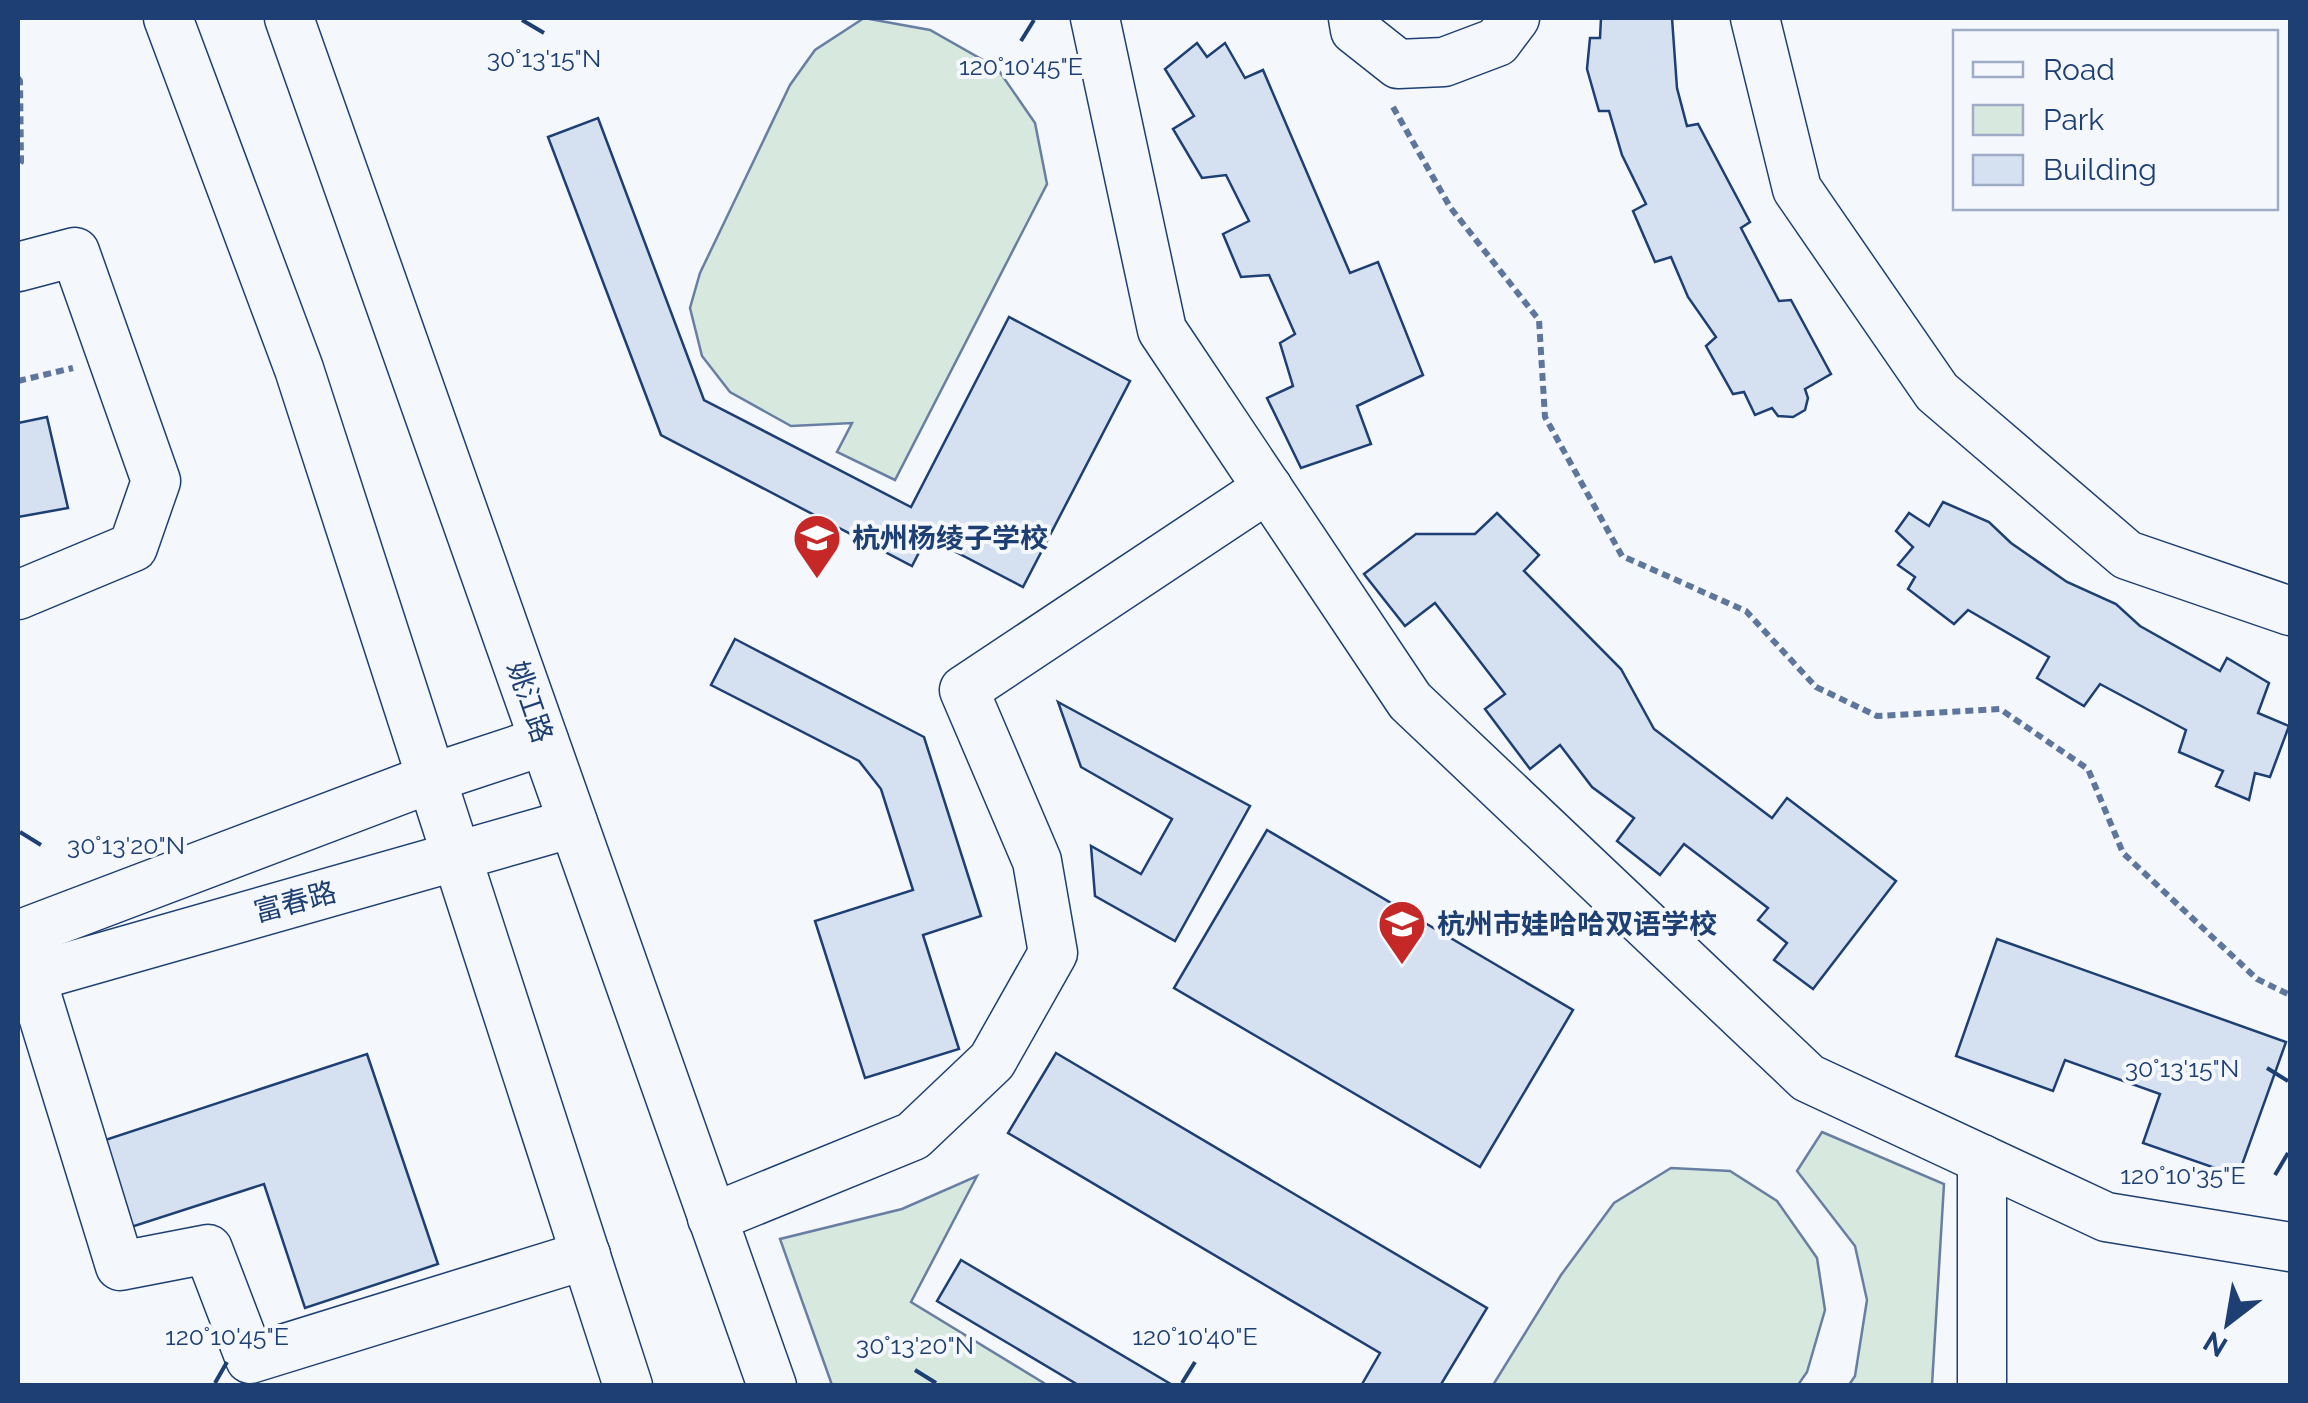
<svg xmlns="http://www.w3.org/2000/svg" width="2308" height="1403" font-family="Raleway,'Noto Sans SC',sans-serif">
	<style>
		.green { fill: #d7e8df; stroke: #687fa3; stroke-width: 2.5 }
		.building { fill: #d5e0f0; stroke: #1d3f73; stroke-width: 2.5 }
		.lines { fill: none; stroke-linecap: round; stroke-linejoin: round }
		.minor-casing { stroke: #1d3f73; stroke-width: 51 }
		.path { stroke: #5e769c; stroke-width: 6; stroke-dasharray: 8 5; stroke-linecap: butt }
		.minor { stroke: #f4f7fb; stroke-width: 48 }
		.ticks { fill: none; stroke: #1d3f73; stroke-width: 4 }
		.labels { text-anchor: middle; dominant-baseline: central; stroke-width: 8; stroke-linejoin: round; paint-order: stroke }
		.poi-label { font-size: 28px; font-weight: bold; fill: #1d3f73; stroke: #f4f7fb; text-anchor: start }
		.street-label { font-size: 28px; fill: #1d3f73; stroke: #f4f7fb }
		.ticks-label { font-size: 25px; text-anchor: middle; fill: #1d3f73; stroke: #f4f7fb; stroke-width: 8; stroke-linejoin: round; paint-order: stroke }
	</style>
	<rect width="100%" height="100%" fill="#f4f7fb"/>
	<!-- green -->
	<g class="green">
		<path d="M 864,18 L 930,30 L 997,68 L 1035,123 L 1047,184 L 895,480 L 837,452 L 852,423 L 791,426 L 730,392 L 702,356 L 690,308 L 700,273 L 790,85 L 815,50 Z"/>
		<path d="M 1822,1132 L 1944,1184 L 1932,1385 L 1849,1385 L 1855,1376 L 1867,1300 L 1855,1246 L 1797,1171 Z"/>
		<path d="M 1671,1168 L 1730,1171 L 1777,1201 L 1817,1258 L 1825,1310 L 1807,1372 L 1798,1385 L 1493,1385 L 1561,1275 L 1614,1203 Z"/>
		<path d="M 977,1176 L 911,1302 L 1047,1385 L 832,1385 L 780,1239 L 902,1209 Z"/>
	</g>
	<!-- building -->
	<g class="building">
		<path d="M 1601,18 L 1672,18 L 1677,88 L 1687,126 L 1698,124 L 1750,222 L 1741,228 L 1779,301 L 1791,300 L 1831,374 L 1805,389 L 1808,398 L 1805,410 L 1793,417 L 1778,416 L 1772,408 L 1755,415 L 1744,392 L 1733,394 L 1706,346 L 1716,337 L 1688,297 L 1671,257 L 1655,262 L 1633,211 L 1646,204 L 1622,155 L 1609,111 L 1599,111 L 1587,69 L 1590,38 L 1600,38 Z"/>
		<path d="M 1197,43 L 1207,57 L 1225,43 L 1245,78 L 1263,70 L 1350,273 L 1378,262 L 1423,375 L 1357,406 L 1371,444 L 1301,468 L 1267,398 L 1293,386 L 1280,343 L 1295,334 L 1269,275 L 1241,277 L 1223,234 L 1249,221 L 1226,175 L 1202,178 L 1173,129 L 1194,116 L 1165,69 Z"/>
		<path d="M 598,118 L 704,400 L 911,507 L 1009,317 L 1130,381 L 1023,587 L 927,537 L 912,566 L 661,435 L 548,137 Z"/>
		<path d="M 47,417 L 68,508 L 18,517 L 18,423 Z"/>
		<path d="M 1943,502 L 1989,522 L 2011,543 L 2067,582 L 2116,604 L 2140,626 L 2220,671 L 2227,658 L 2269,683 L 2258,713 L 2289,726 L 2270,777 L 2255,773 L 2249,800 L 2216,786 L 2223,771 L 2179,752 L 2186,730 L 2100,684 L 2084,706 L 2037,678 L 2049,657 L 1968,610 L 1954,624 L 1908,589 L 1915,577 L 1898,565 L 1913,547 L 1896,531 L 1909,513 L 1929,526 Z"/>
		<path d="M 1497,513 L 1539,555 L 1524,571 L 1621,669 L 1654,729 L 1772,818 L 1787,798 L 1896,881 L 1813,989 L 1774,960 L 1787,943 L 1758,920 L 1768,908 L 1684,844 L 1660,875 L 1617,841 L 1634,818 L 1592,787 L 1560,745 L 1530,769 L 1485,709 L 1505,694 L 1435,603 L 1405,626 L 1364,574 L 1416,534 L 1475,534 Z"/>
		<path d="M 735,639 L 924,737 L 981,916 L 923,935 L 959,1049 L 865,1078 L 815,921 L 913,890 L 881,789 L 859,761 L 711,685 Z"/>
		<path d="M 1058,702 L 1250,806 L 1175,941 L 1095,896 L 1091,846 L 1141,874 L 1172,819 L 1081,767 Z"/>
		<path d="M 1267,830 L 1573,1010 L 1480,1167 L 1174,988 Z"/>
		<path d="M 1997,939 L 2286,1042 L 2238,1176 L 2143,1143 L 2160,1094 L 2065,1060 L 2053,1091 L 1956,1056 Z"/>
		<path d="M 1056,1053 L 1487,1308 L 1440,1386 L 1361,1386 L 1380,1353 L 1008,1133 Z"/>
		<path d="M 367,1054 L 438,1264 L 305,1308 L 264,1184 L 125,1229 L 96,1143 Z"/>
		<path d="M 961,1260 L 1174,1386 L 1080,1386 L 937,1301 Z"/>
	</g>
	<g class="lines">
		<!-- minor casing -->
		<g class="minor-casing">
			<g id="minor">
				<path d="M 168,18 L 299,369 L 628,1386"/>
				<path d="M 289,18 L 772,1386"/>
				<path d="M 1095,18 L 1162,330 L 1410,701 L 1808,1078 L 2106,1217 L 2290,1247"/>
				<path d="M 1353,18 L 1355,30 L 1398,64 L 1444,62 L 1497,42 L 1515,18"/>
				<path d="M 1755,18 L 1797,189 L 1937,392 L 2127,555 L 2290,611"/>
				<path d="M 18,267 L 75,252 L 156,481 L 133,547 L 18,595"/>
				<path d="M 18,935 L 432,778 L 544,741"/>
				<path d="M 31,977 L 120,1266 L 208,1249 L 250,1359 L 586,1255"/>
				<path d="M 18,981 L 573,823"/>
				<path d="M 1982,1159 L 1982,1386"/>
				<path d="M 712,1218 L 913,1136 L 992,1061 L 1053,953 L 1037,861 L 964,690 L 1268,488"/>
			</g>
		</g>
		<!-- path -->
		<g class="path">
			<path d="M 18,78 L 20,81 L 21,162 L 18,167"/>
			<path d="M 1393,107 L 1450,207 L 1539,320 L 1545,417 L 1622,556 L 1746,611 L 1816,687 L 1877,716 L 2000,709 L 2088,769 L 2123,853 L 2257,979 L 2290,995"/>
			<path d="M 18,381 L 73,368"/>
		</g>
		<!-- minor -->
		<use href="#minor" class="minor"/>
	</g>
	<!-- ticks -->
	<path class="ticks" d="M 522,20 L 544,33M 1021,41 L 1034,20M 20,832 L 41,845M 2267,1068 L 2288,1081M 2275,1175 L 2288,1153M 915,1370 L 936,1383M 215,1383 L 227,1362M 1182,1383 L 1195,1362"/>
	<!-- icons -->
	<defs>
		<g id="school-pin" transform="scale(2.5)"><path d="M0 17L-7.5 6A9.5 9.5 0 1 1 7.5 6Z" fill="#c62828" stroke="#f4f7fb"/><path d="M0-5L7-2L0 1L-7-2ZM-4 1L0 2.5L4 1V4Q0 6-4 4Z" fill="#fff"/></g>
	</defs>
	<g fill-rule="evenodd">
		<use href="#school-pin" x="817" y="538"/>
		<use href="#school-pin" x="1402" y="924"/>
	</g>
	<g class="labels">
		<!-- poi labels -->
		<g class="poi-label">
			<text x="852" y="538">杭州杨绫子学校</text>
			<text x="1437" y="924">杭州市娃哈哈双语学校</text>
		</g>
		<!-- street labels -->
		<g class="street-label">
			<text transform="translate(530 702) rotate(71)">姚江路</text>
			<text transform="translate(295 902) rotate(-15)">富春路</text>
		</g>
	</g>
	<g class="ticks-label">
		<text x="544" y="67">30°13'15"N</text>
		<text x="1021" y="75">120°10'45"E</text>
		<text x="126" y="854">30°13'20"N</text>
		<text x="2182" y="1077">30°13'15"N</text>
		<text x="2183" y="1184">120°10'35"E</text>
		<text x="227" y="1345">120°10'45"E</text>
		<text x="1195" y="1345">120°10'40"E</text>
		<text x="915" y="1354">30°13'20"N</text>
	</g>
	<!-- border -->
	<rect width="2308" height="1403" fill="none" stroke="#1d3f73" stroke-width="40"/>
	<!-- legend -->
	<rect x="1953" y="30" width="325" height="180" fill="#f4f7fb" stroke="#9eadc5" stroke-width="2.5"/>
	<rect x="1973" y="62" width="50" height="15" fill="#f4f7fb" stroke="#9eadc5" stroke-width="2.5"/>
	<text x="2043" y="80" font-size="30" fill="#1d3f73">Road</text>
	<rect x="1973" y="105" width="50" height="30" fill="#d7e8df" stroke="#9eadc5" stroke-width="2.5"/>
	<text x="2043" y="130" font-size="30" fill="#1d3f73">Park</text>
	<rect x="1973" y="155" width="50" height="30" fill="#d5e0f0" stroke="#9eadc5" stroke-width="2.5"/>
	<text x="2043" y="180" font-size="30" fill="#1d3f73">Building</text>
	<!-- north arrow -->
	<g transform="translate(2228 1323) rotate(211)" stroke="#f4f7fb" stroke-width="8" paint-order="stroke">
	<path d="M0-8L18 38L0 25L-18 38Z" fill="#1d3f73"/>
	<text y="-15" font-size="28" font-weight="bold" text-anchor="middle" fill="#1d3f73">N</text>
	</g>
</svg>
